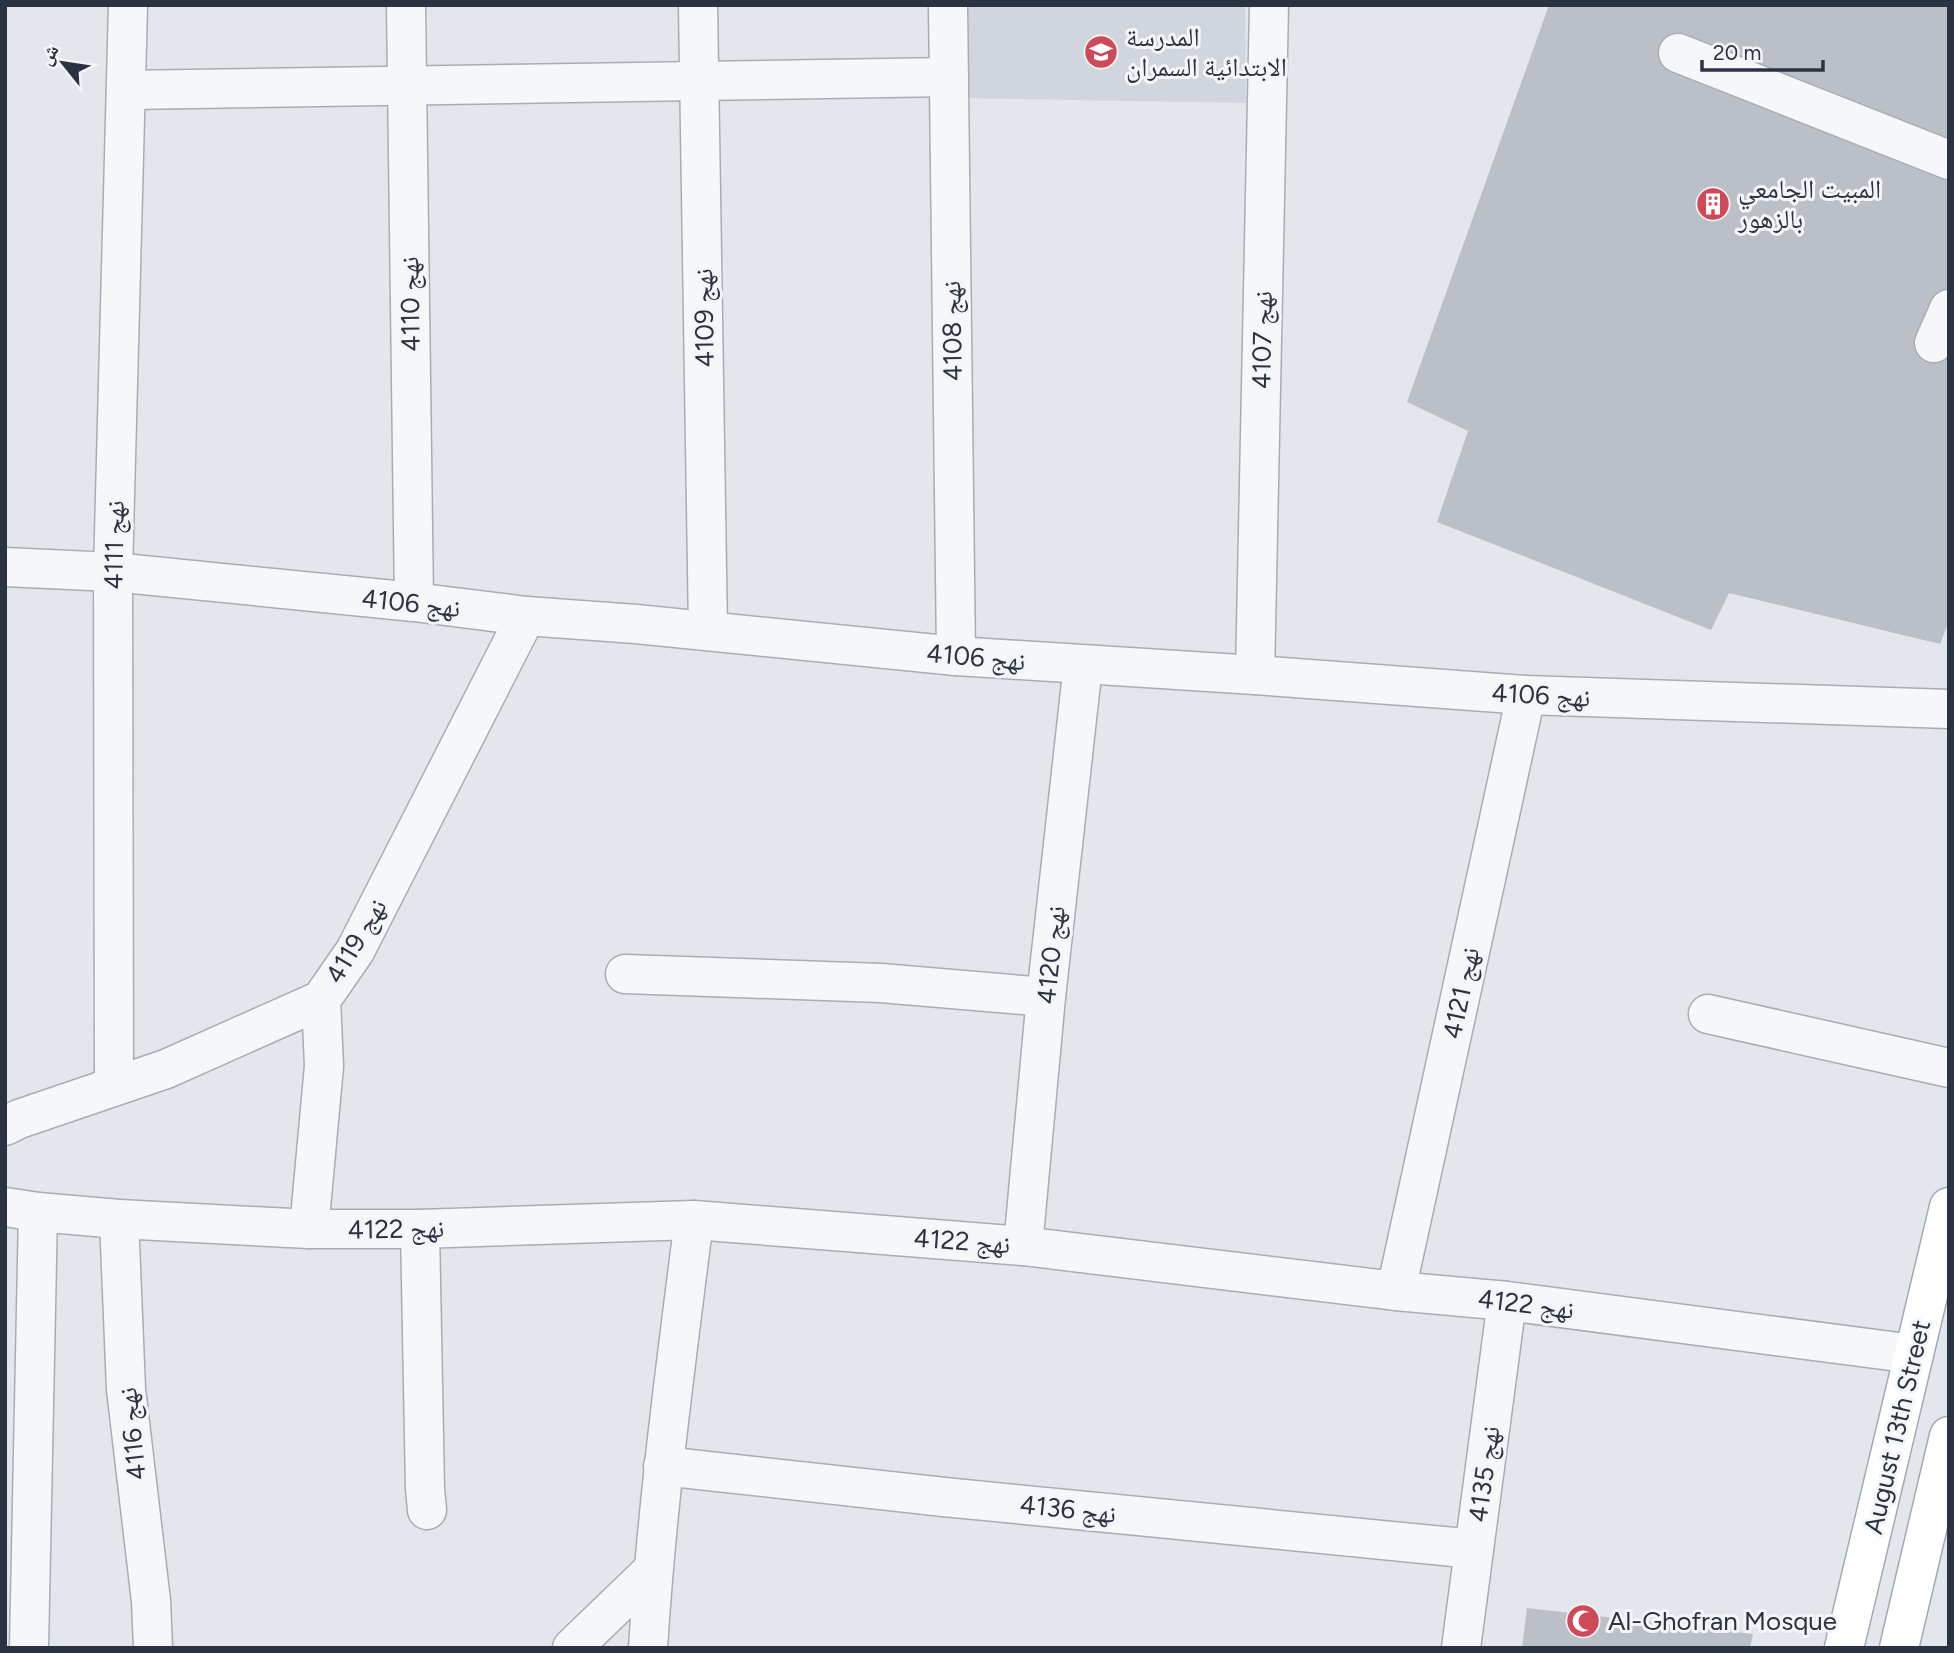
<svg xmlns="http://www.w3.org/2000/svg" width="1954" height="1653" font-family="Figtree,'Noto Naskh Arabic',sans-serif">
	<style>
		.built { fill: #d1d5dd }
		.building { fill: #babfc8 }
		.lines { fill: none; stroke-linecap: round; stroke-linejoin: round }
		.minor-casing { stroke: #a8adb5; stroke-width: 41 }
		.major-casing { stroke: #a2aab7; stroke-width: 41 }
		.minor { stroke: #f6f7f9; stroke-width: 38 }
		.major { stroke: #fff; stroke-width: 38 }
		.labels { text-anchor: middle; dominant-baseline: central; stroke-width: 6; stroke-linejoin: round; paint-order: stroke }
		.poi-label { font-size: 26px; fill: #2b3343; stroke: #f3f5f8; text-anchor: start }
		.street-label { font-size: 26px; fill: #2b3343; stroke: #f3f5f8 }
	</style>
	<rect width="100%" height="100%" fill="#e3e6eb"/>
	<!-- built -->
	<path class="built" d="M 956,5 L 1245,5 L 1246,103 L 957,98 Z"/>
	<!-- building -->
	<g class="building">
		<path d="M 1549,5 L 1949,5 L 1949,621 L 1940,644 L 1729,593 L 1711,630 L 1437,522 L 1468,431 L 1407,402 Z"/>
		<path d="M 1527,1608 L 1753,1634 L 1750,1648 L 1522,1648 Z"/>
	</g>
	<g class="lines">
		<!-- minor casing -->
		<g class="minor-casing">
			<g id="minor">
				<path d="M 406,5 L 414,602"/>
				<path d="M 698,5 L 708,631"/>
				<path d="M 948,5 L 956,656"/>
				<path d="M 1678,53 L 1949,160"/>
				<path d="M 126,90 L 949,77"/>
				<path d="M 1934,343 L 1949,309"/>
				<path d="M 5,567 L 113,572 L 414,602 L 526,616 L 636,624 L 956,656 L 1255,675 L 1526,695 L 1949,709"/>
				<path d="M 1255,675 L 1269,5"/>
				<path d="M 625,974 L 881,983 L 1046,997"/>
				<path d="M 1708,1014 L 1949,1068"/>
				<path d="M 114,1085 L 113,572 L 128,5"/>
				<path d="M 5,1126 L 19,1119 L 166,1069 L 321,1000 L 355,951 L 526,616"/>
				<path d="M 5,1207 L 38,1212 L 119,1219 L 309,1229 L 420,1229 L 694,1220 L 1023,1246 L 1396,1291 L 1507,1301 L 1914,1354"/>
				<path d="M 119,1219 L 126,1389 L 151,1601 L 153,1648"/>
				<path d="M 309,1229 L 324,1066 L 321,1000"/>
				<path d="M 420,1229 L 425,1489 L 427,1510"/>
				<path d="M 1023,1246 L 1046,997 L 1083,665"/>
				<path d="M 1396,1291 L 1526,695"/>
				<path d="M 663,1466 L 944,1497 L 1474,1549"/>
				<path d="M 29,1648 L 38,1212"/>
				<path d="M 572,1648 L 653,1570"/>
				<path d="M 648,1648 C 657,1504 676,1362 694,1220"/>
				<path d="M 1461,1648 L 1507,1301"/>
			</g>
		</g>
		<!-- major casing -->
		<g class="major-casing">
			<g id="major">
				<path d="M 1844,1648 L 1949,1207"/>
				<path d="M 1899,1648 L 1949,1436"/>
			</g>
		</g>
		<!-- minor -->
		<use href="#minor" class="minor"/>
		<!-- major -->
		<use href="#major" class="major"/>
	</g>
	<!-- icons -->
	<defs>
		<g id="school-disc" transform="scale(1.75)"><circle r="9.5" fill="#ce4a59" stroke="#f3f5f8"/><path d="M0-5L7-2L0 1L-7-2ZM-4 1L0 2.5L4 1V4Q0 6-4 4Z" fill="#fff"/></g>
		<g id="building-disc" transform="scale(1.75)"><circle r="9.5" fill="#ce4a59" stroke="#f3f5f8"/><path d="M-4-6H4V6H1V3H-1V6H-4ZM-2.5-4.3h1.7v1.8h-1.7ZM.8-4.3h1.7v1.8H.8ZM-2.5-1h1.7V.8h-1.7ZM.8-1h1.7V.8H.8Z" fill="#fff"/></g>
		<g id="mosque-disc" transform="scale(1.75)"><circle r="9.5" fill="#ce4a59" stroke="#f3f5f8"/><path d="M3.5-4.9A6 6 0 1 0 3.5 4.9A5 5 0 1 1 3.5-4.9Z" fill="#fff"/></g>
	</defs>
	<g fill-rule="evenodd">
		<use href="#school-disc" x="1101" y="52"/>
		<use href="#building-disc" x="1713" y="204"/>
		<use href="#mosque-disc" x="1583" y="1621"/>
	</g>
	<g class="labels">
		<!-- poi labels -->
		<g class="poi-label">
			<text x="1126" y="37">المدرسة<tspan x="1126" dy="30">الابتدائية السمران</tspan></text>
			<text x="1738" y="189">المبيت الجامعي<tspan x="1738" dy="30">بالزهور</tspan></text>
			<text x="1608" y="1621">Al-Ghofran Mosque</text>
		</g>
		<!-- street labels -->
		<g class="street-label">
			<text transform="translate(410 304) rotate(-91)">نهج 4110</text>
			<text transform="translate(704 318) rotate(-91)">نهج 4109</text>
			<text transform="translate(952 331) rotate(-91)">نهج 4108</text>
			<text transform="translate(1262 340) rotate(-89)">نهج 4107</text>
			<text transform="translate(114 545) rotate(-89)">نهج 4111</text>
			<text transform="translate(411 603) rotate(6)">نهج 4106</text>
			<text transform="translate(976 657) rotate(5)">نهج 4106</text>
			<text transform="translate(1541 695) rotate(3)">نهج 4106</text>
			<text transform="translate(356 941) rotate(-59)">نهج 4119</text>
			<text transform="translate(1051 955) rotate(-84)">نهج 4120</text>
			<text transform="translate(1461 993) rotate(-78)">نهج 4121</text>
			<text transform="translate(396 1229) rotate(-1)">نهج 4122</text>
			<text transform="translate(962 1241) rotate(4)">نهج 4122</text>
			<text transform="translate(1526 1304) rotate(7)">نهج 4122</text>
			<text transform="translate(1897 1427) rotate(-77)">August 13th Street</text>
			<text transform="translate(132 1434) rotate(-96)">نهج 4116</text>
			<text transform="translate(1484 1474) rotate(-82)">نهج 4135</text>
			<text transform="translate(1068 1509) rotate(6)">نهج 4136</text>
		</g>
	</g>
	<!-- border -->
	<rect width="1954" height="1653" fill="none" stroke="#2b3343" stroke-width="14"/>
	<!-- north arrow -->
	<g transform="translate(63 63) rotate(300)" stroke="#f3f5f8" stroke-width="5" paint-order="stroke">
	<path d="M0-5L12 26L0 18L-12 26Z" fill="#2b3343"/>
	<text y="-10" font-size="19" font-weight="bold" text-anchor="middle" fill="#2b3343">ش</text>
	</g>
	<!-- scale -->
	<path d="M1702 60v10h121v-10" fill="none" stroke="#2b3343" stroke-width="3.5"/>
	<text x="1713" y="60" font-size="21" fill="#2b3343" stroke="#f3f5f8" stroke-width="5" paint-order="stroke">20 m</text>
</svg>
